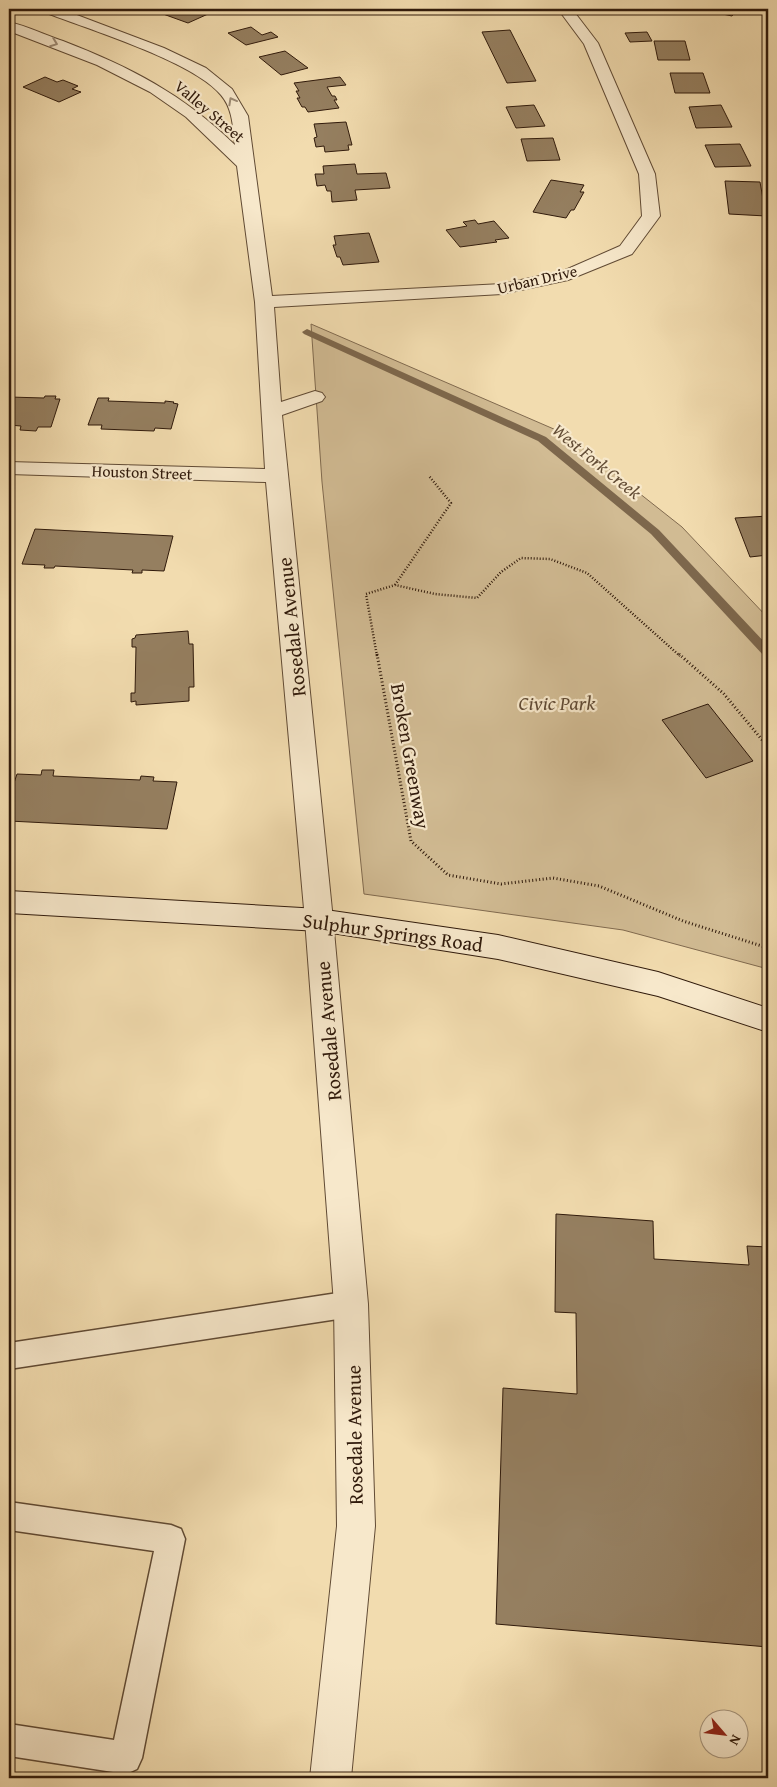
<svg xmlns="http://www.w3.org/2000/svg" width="777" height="1787" font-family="'Gentium Book Plus',serif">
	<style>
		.green { fill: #d1bb93; stroke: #806a4f }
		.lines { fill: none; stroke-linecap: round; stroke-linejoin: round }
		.stream { fill: #7d674c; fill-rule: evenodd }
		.building { fill: #957f60; stroke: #301a0b }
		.lane-casing { stroke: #604a34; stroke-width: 3 }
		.street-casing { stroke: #604a34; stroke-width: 2 }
		.secondary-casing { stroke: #301a0b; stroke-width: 2 }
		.path-far1 { stroke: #301a0b; stroke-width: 2.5; stroke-dasharray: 1 2; stroke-linecap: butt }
		.path { stroke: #301a0b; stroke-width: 3; stroke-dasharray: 1 2.5; stroke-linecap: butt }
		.lane { fill: #f7e8cb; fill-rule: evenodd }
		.street { fill: #f7e8cb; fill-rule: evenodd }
		.secondary { fill: #f7e8cb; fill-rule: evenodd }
		.oneway { stroke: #9d8b75 }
		.labels { text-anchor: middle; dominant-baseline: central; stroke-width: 4.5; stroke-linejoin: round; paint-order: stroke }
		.far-street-label { font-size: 16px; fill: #301a0b; stroke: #f7e8cb }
		.far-water-label { font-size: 18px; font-style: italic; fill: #634d36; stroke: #f7e8cb }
		.street-label { font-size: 20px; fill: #301a0b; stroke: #f7e8cb }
		.park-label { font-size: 20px; font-style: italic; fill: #604a34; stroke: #f7e8cb }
	</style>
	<rect width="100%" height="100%" fill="#f2dcaf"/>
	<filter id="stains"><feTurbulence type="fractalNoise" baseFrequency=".004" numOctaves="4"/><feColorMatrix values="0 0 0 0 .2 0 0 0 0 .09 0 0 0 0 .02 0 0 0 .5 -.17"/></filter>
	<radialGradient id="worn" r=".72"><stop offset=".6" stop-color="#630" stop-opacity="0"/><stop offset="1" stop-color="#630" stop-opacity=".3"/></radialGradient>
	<!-- green -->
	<path class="green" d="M 311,324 L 563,433 L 682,527 L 768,618 L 768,969 L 623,930 L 364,894 L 322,482 Z"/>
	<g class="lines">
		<!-- stream -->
		<path class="stream" d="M 307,329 L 546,437 L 659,530 L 768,646 L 768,657 L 764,656 L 651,534 L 538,441 L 304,334 L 302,332 Z"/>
	</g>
	<!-- building -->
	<g class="building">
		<path d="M 155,9 L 193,9 L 208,14 L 188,23 L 152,10 Z"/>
		<path d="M 699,9 L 738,9 L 732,16 Z"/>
		<path d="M 251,27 L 262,35 L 271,32 L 278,37 L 246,45 L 228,33 Z"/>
		<path d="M 510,30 L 536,81 L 507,83 L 482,32 Z"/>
		<path d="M 647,32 L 652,41 L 630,42 L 625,33 Z"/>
		<path d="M 654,41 L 685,41 L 690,60 L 658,60 Z"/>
		<path d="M 285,51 L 308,68 L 281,75 L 259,57 Z"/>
		<path d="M 670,73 L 703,73 L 710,93 L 675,93 Z"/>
		<path d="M 45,77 L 57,82 L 63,80 L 78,86 L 72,89 L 81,92 L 59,102 L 23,87 Z"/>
		<path d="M 340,77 L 346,85 L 327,87 L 332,96 L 335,96 L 337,100 L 334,100 L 339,108 L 308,112 L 305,107 L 302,107 L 297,98 L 300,98 L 296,91 L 299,91 L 294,83 Z"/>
		<path d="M 534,105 L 545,126 L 516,128 L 506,107 Z"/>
		<path d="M 721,105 L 732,127 L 696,128 L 689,107 Z"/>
		<path d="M 346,122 L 352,145 L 348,145 L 349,150 L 325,152 L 324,146 L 316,147 L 314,138 L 317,137 L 314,124 Z"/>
		<path d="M 553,138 L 560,160 L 527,161 L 521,139 Z"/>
		<path d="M 740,144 L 751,166 L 715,167 L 705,145 Z"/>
		<path d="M 355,164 L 357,174 L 386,173 L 390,188 L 355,190 L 357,200 L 332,202 L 331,191 L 327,191 L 325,185 L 317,186 L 315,174 L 324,174 L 323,166 Z"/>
		<path d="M 551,180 L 584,185 L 580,192 L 584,192 L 574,210 L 571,210 L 566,218 L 533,212 Z"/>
		<path d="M 725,181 L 760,182 L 766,216 L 729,214 Z"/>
		<path d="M 475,220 L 478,224 L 494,221 L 509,238 L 495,240 L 497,242 L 460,247 L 446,230 L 467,226 L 463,222 Z"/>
		<path d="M 369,233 L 379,262 L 343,265 L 340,257 L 337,257 L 333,245 L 336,245 L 334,236 Z"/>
		<path d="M 45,396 L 56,396 L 55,399 L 60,399 L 51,427 L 38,427 L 36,431 L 20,430 L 21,426 L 9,425 L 9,397 L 44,398 Z"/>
		<path d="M 98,398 L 109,398 L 108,401 L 165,403 L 165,401 L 174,402 L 173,403 L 178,404 L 171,429 L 155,428 L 154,431 L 101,429 L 102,425 L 88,425 Z"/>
		<path d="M 768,516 L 768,555 L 750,557 L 735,518 Z"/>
		<path d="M 35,529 L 173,536 L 164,571 L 142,570 L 142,573 L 132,573 L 133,570 L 55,566 L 54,568 L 44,568 L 45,565 L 22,564 Z"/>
		<path d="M 188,631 L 189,644 L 193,644 L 194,687 L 189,687 L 189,701 L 136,705 L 136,701 L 131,702 L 131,693 L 135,693 L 136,647 L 132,647 L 132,639 L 135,638 L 136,635 Z"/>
		<path d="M 708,704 L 753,761 L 706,778 L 662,720 Z"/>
		<path d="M 42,770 L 54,770 L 53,776 L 140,780 L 141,776 L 154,777 L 153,781 L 177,782 L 167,829 L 9,821 L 9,798 L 17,774 L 41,775 Z"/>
		<path d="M 556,1214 L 653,1221 L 654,1259 L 749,1265 L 747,1246 L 768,1247 L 768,1647 L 496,1624 L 503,1388 L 577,1394 L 576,1313 L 555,1312 Z"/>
	</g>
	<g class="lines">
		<!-- lane casing -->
		<g class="lane-casing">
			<g id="lane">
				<path d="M 351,1291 L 360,1295 L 364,1304 L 360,1313 L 351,1317 L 9,1369 L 9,1343 Z"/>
				<path d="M 9,1502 L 171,1525 L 181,1529 L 185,1539 L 142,1758 L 137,1769 L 126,1774 L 9,1756 L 9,1724 L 114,1740 L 154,1551 L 9,1530 Z"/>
			</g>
		</g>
		<!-- street casing -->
		<g class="street-casing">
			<path id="street" d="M 42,9 L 61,9 L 164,48 L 206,68 L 232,89 L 248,116 L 272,296 L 502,284 L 563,271 L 620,246 L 642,216 L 639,174 L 584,44 L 558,9 L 572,9 L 598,43 L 655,174 L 660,216 L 632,254 L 568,280 L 502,294 L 274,307 L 281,402 L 315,391 L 322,393 L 325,397 L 322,401 L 282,415 L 333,920 L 368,1304 L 375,1526 L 351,1778 L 310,1778 L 337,1526 L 334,1304 L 305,920 L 266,482 L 9,474 L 9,462 L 265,469 L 255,302 L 237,166 L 186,117 L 150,92 L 97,65 L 9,31 L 9,22 C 27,26 45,35 63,41 C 130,67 183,94 235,145 C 233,128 233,109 221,95 C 193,61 87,29 44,12 Z"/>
		</g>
		<!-- secondary casing -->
		<g class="secondary-casing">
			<path id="secondary" d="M 9,891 L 319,909 L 498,935 L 658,972 L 768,1008 L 768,1032 L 658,996 L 498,959 L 319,931 L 9,913 Z"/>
		</g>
		<!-- path-far1 -->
		<g class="path-far1">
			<path d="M 395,585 L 451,503 L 429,476"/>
			<path d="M 377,656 L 366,594 L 395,585 L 435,594 L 477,598 L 501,572 L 521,558 L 550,559 L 587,573 L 680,656"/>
		</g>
		<!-- path -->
		<g class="path">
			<path d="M 377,654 L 411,841 L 448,875 L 501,884 L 553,878 L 599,886 L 683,921 L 768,948"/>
			<path d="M 679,654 L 724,694 L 768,747"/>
		</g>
		<!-- lane -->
		<use href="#lane" class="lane"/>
		<!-- street -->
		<use href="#street" class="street"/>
		<!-- secondary -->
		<use href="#secondary" class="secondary"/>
	</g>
	<!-- one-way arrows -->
	<defs><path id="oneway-chevron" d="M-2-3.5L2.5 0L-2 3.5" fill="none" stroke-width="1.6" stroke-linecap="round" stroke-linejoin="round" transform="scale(1.25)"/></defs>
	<g class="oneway">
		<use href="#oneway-chevron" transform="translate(54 43) rotate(21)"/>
		<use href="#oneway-chevron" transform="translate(232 101) rotate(-119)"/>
	</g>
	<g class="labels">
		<!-- far-street labels -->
		<g class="far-street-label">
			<text transform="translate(210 111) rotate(40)">Valley Street</text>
			<text transform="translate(537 279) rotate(-13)">Urban Drive</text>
			<text transform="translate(142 472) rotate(2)">Houston Street</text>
		</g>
		<!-- far-water labels -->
		<g class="far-water-label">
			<text transform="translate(597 461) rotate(39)">West Fork Creek</text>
		</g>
		<!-- street labels -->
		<g class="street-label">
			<text transform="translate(291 627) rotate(-96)">Rosedale Avenue</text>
			<text transform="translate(411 756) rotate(80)">Broken Greenway</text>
			<text transform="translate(393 932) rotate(8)">Sulphur Springs Road</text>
			<text transform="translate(328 1031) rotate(-95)">Rosedale Avenue</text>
			<text transform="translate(354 1435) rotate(-91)">Rosedale Avenue</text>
		</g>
		<!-- park labels -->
		<g class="park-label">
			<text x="557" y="702">Civic Park</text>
		</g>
	</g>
	<!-- margin -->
	<rect width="777" height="1787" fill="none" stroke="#f2dcaf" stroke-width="30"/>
	<rect x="10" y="10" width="757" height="1767" fill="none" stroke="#301a0b" stroke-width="2.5"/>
	<rect x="15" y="15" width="747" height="1757" fill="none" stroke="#301a0b"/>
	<!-- north arrow -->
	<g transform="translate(724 1734) rotate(118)"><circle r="24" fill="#f7e8cb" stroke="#a7967e"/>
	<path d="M0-4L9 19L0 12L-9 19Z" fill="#8f2418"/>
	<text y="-8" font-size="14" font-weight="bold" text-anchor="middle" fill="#301a0b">N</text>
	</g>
	<rect width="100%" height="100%" filter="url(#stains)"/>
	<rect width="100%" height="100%" fill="url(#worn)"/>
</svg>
